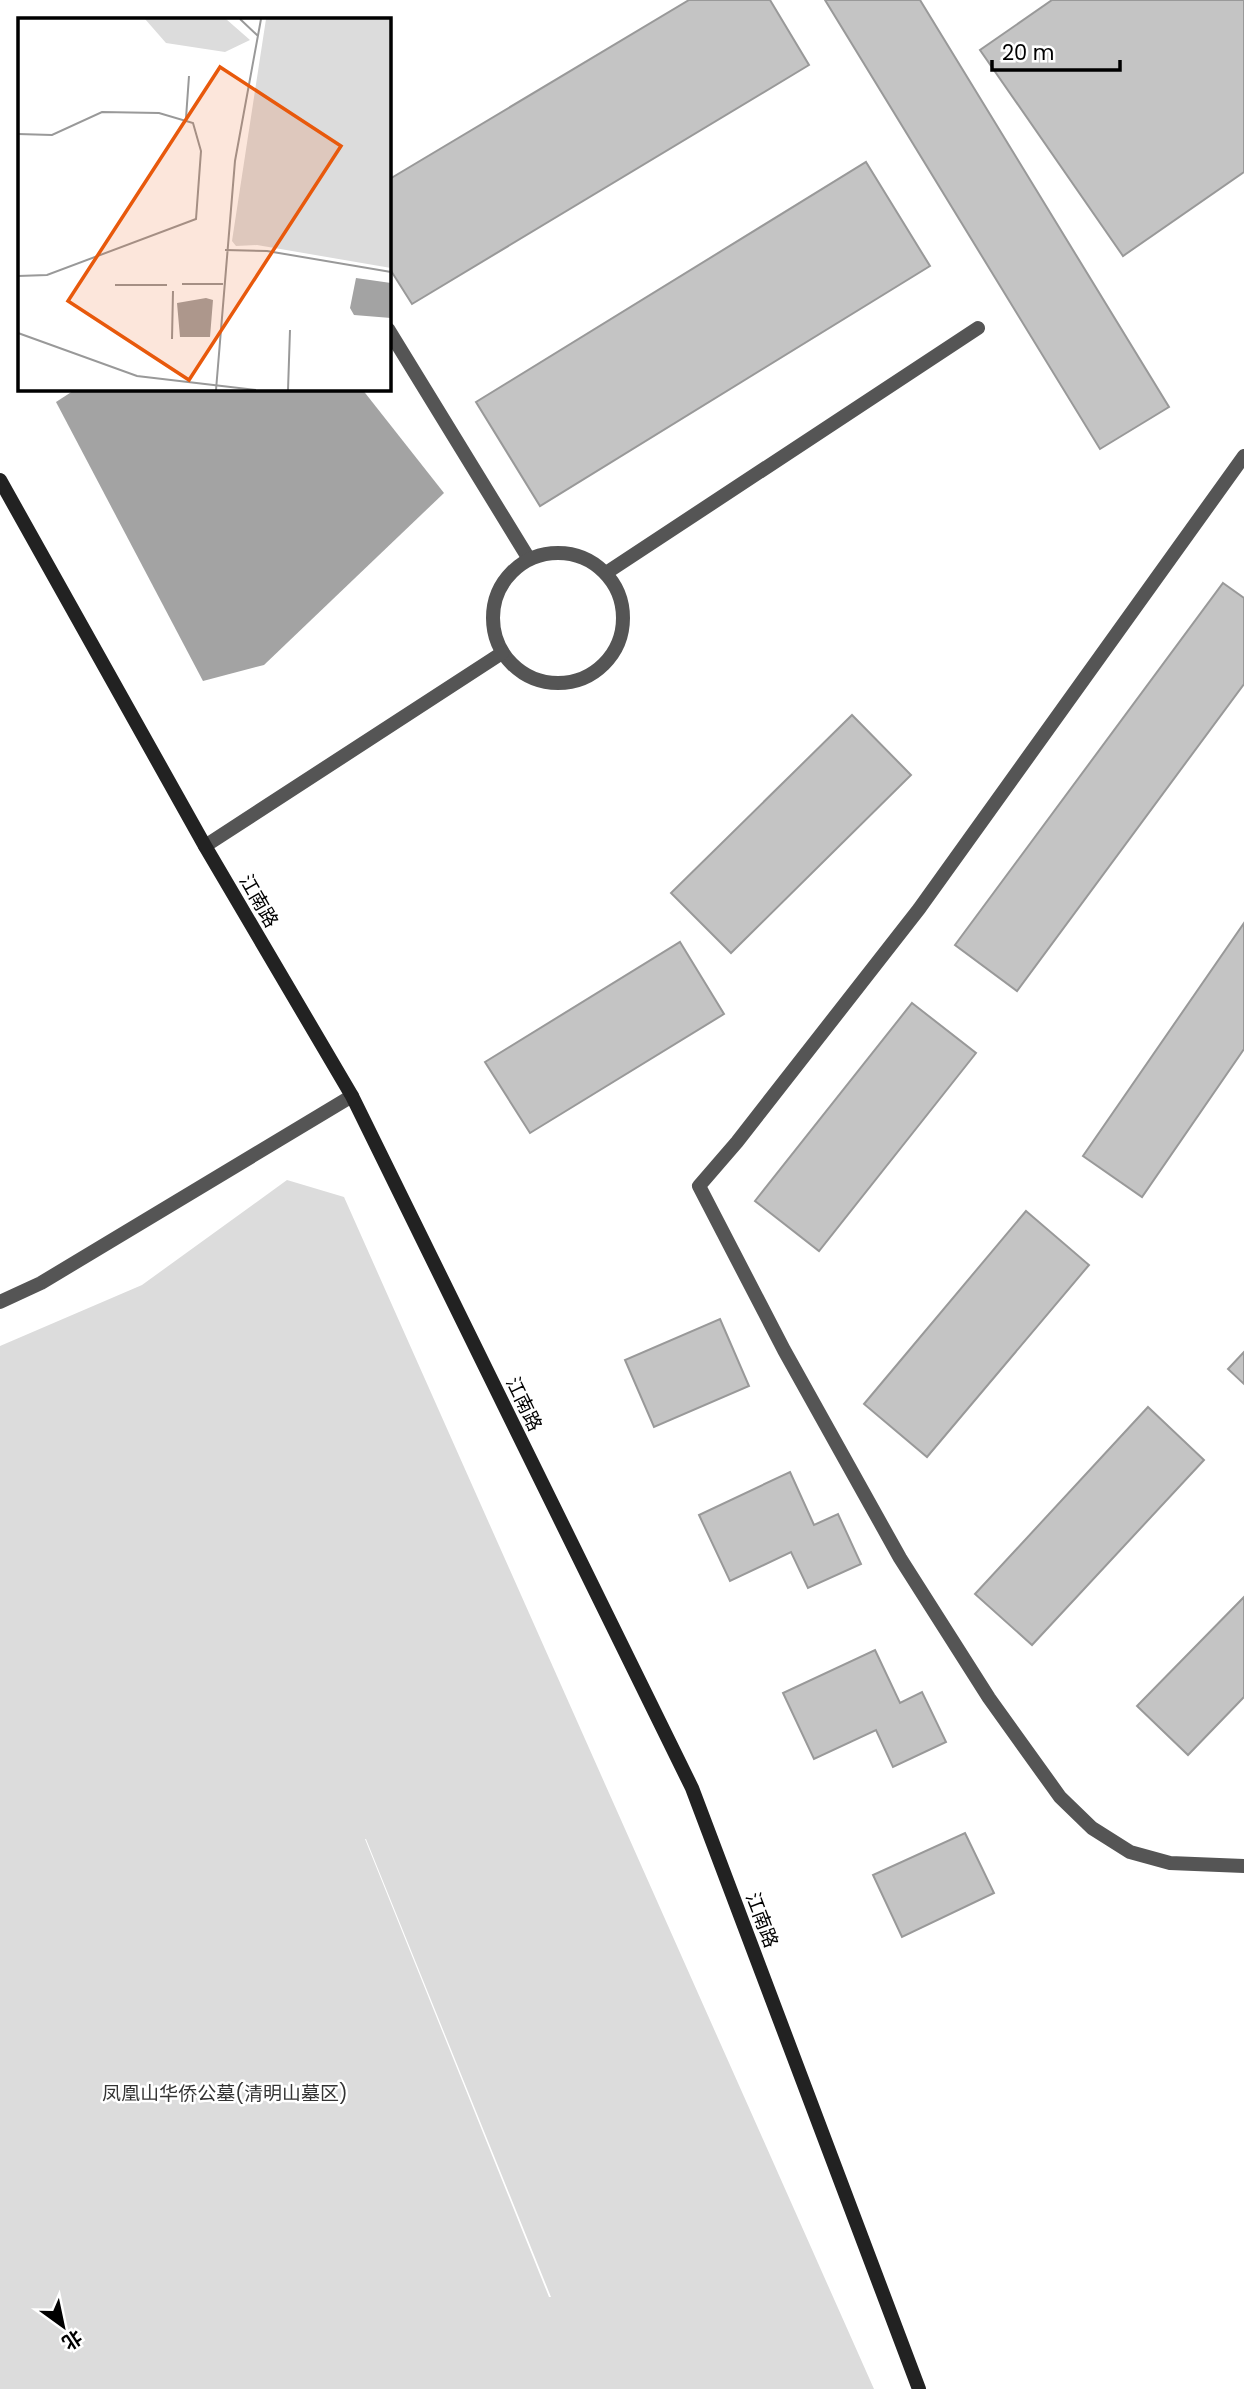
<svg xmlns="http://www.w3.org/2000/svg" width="1244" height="2389" font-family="Poppins,'Noto Sans SC',sans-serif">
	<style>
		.green { fill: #dcdcdc; fill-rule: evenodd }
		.water { fill: #a3a3a3 }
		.building { fill: #c4c4c4; stroke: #999; stroke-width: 2 }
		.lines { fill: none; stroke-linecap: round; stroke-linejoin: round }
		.service { stroke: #555; stroke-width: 14 }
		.minor { stroke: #555; stroke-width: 14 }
		.secondary { stroke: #222; stroke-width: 14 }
		.labels { text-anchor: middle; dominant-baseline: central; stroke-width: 5; stroke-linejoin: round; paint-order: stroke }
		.street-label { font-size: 19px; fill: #000; stroke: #fff }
		.park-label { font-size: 19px; fill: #333; stroke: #fff }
		.inset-road { fill: none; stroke: #999; stroke-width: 2 }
		.view { fill: #e8590c; fill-opacity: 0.15; stroke: #e8590c; stroke-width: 3.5 }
		.inset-edge { fill: none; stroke: #000; stroke-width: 3.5 }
	</style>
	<rect width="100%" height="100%" fill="#fff"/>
	<!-- green -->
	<path class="green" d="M 287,1180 L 344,1197 L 874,2389 L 0,2389 L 0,1346 L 142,1285 ZM 365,1839 L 366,1839 L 551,2297 L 549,2297 Z"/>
	<!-- water -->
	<path class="water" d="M 76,389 L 362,389 L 444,493 L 264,665 L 203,681 L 56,402 Z"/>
	<!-- building -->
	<g class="building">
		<path d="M 689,0 L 770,0 L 809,65 L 412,304 L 388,266 L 388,180 Z"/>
		<path d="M 825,0 L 920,0 L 1169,407 L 1100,449 Z"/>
		<path d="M 1052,0 L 1244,0 L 1244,172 L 1123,256 L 980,50 Z"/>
		<path d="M 866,162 L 930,266 L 540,506 L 476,402 Z"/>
		<path d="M 1223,583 L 1244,598 L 1244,684 L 1017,991 L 955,945 Z"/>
		<path d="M 852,715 L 911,775 L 731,953 L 671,893 Z"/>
		<path d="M 1244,923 L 1244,1049 L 1142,1197 L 1083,1156 Z"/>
		<path d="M 680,942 L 724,1014 L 530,1133 L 485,1062 Z"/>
		<path d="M 912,1003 L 976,1053 L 819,1251 L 755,1201 Z"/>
		<path d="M 1026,1211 L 1089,1265 L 927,1457 L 864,1404 Z"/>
		<path d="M 720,1319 L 749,1386 L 654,1427 L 625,1360 Z"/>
		<path d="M 1244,1352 L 1244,1384 L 1228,1369 Z"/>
		<path d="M 1148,1407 L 1204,1460 L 1032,1645 L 975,1594 Z"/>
		<path d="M 790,1472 L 814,1525 L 838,1514 L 861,1564 L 808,1588 L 791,1552 L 730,1581 L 699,1515 Z"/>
		<path d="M 1244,1597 L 1244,1697 L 1188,1755 L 1137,1706 Z"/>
		<path d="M 875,1650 L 900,1703 L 922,1692 L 946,1742 L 893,1767 L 876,1730 L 814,1759 L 783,1693 Z"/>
		<path d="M 965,1833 L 994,1893 L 902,1937 L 873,1875 Z"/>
	</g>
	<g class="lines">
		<!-- service -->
		<g class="service">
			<path d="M 388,329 L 529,559"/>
			<path d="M 1244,456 L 919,909 L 737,1142 L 699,1186 L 784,1350 L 900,1558 L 989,1698 L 1060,1797 L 1092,1828 L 1130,1852 L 1170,1863 L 1244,1866"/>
			<circle cx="558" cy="618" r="65"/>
			<path d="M 606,573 L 978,328"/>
			<path d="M 205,846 L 502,653"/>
		</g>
		<!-- minor -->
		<path class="minor" d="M 0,1302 L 41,1283 L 352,1096"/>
		<!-- secondary -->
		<path class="secondary" d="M 0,480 L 205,846 L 352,1096 L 692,1788 L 919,2389"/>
	</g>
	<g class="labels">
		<!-- street labels -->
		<g class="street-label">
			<text transform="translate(259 901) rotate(60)">江南路</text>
			<text transform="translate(524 1404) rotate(64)">江南路</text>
			<text transform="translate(762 1920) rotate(69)">江南路</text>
		</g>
		<!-- park labels -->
		<g class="park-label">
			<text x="225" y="2093">凤凰山华侨公墓(清明山墓区)</text>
		</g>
	</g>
	<!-- overview -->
	<g transform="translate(18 18)">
		<rect width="373" height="373" fill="#fff"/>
		<path d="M 127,1 L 208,1 L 232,22 L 207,34 L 148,25 ZM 248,1 L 373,1 L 373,250 L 239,227 L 218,228 L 214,223 Z" fill="#dcdcdc"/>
		<path d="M 338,260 L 373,265 L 373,300 L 336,297 L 332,290 ZM 188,280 L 195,282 L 192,319 L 162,319 L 159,285 Z" fill="#a3a3a3"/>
		<path class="inset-road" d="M 222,1 L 240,18M 168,100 L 171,58M 0,116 L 34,117 L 84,94 L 141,95 L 175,105 L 183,133 L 178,201 L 29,257 L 0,258M 207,232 L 249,233 L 373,254M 164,266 L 205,266M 97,267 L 149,267M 0,315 L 119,358 L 238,372M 154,321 L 155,273M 198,372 L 217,143 L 243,1M 270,372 L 272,312"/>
		<path class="view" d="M 202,49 L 323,128 L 171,362 L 50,283 Z"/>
		<rect width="373" height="373" class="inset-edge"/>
	</g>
	<!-- north arrow -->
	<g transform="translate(63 2326) rotate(147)" stroke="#ffffff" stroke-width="5" paint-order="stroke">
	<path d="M0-5L12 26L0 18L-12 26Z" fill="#000000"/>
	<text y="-10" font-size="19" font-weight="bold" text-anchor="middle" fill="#000000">北</text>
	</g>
	<!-- scale -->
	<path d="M992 60v10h128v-10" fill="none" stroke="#000000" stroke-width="3.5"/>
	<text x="1002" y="60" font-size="21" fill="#000000" stroke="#ffffff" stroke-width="5" paint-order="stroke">20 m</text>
</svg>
